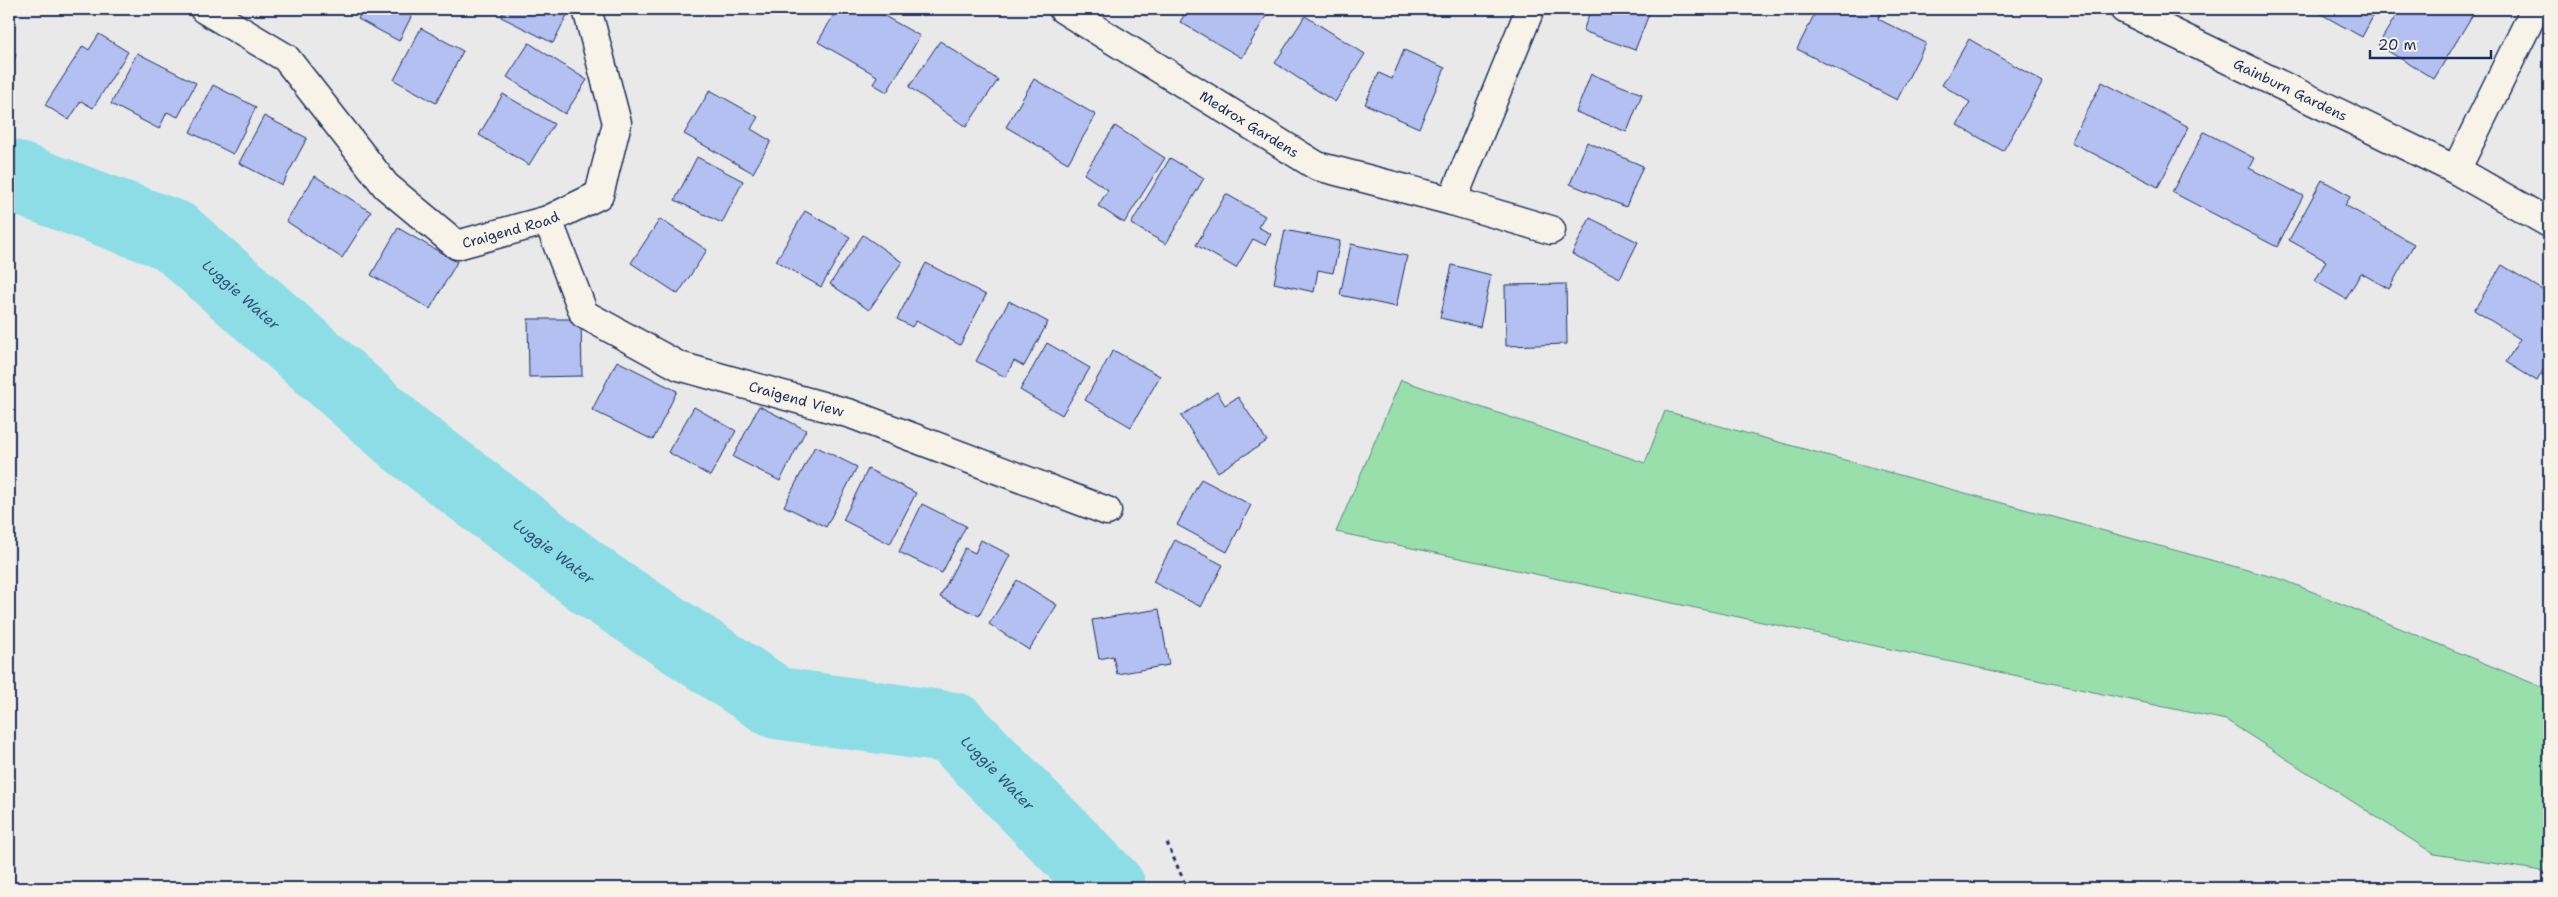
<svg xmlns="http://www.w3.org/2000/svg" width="2558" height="897" font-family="'Shantell Sans',sans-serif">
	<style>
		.green { fill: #99dfab; stroke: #5a8784 }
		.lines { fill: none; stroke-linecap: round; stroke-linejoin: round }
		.river { stroke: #8cdde6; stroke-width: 72 }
		.building { fill: #b3c0f1; stroke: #1b2f5e }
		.minor-casing { stroke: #1b2f5e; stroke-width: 31 }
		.path { stroke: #1b2f5e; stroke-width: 3; stroke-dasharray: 4 4; stroke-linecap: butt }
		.minor { stroke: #f7f3e8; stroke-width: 28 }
		.labels { text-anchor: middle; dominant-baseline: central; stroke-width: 4; stroke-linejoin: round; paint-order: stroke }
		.street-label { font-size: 14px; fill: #1b2f5e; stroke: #f7f3e8 }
		.water-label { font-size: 15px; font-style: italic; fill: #325279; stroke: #f7f3e8 }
	</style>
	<rect width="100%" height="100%" fill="#e9e9ea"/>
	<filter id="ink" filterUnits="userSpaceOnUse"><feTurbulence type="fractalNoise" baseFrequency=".02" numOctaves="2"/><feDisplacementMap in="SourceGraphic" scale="10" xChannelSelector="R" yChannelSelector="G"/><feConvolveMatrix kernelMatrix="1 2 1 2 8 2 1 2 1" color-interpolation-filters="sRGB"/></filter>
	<g filter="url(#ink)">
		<!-- green -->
		<path class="green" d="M 1401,380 L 1645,463 L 1665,411 L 2284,580 L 2549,690 L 2549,872 L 2434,854 L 2226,720 L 1336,532 Z"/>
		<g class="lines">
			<!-- river -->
			<path class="river" id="s1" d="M 9,175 L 174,236 L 405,439 L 595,583 L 777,703 L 953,728 L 1110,888"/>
		</g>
		<!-- building -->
		<g class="building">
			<path d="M 363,9 L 415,9 L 399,41 L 358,19 Z"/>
			<path d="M 505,9 L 570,9 L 553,43 L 501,17 Z"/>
			<path d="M 837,9 L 872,9 L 920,36 L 887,92 L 873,84 L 877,76 L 818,42 Z"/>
			<path d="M 1188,9 L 1270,9 L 1242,58 L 1180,22 Z"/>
			<path d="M 1591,9 L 1651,9 L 1635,50 L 1583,31 Z"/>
			<path d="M 1817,9 L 1883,9 L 1878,19 L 1926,43 L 1897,100 L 1797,49 Z"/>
			<path d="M 2312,9 L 2377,9 L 2362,37 Z"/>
			<path d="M 2400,9 L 2476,9 L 2434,79 L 2378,45 Z"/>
			<path d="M 1305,16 L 1365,54 L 1335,102 L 1275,63 Z"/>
			<path d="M 421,28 L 463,51 L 436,103 L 394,80 Z"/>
			<path d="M 99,34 L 128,52 L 93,108 L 81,101 L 69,120 L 45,105 L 83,46 L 89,50 Z"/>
			<path d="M 1969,39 L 2043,82 L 2003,151 L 1957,125 L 1970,102 L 1942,85 Z"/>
			<path d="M 940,41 L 998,80 L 966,127 L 909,87 Z"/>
			<path d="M 529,43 L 587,80 L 565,114 L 507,77 Z"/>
			<path d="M 1404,50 L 1445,68 L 1419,128 L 1365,104 L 1379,73 L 1392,79 Z"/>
			<path d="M 9,52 L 16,54 L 9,79 Z"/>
			<path d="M 137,53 L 196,83 L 178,117 L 167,112 L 159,129 L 111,104 Z"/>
			<path d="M 1591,74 L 1642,94 L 1627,132 L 1576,112 Z"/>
			<path d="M 1034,79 L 1096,115 L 1068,163 L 1006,127 Z"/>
			<path d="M 2102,82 L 2189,127 L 2158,187 L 2071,142 Z"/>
			<path d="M 213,85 L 256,107 L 233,154 L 190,132 Z"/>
			<path d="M 710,90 L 758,117 L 751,129 L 771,141 L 753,173 L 684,134 Z"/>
			<path d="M 503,94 L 554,124 L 529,165 L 479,135 Z"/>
			<path d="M 264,116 L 307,138 L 282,185 L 239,163 Z"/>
			<path d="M 1115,126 L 1165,158 L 1124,223 L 1098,206 L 1108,190 L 1084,174 Z"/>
			<path d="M 2204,132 L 2254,158 L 2249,168 L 2303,196 L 2277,247 L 2172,192 Z"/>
			<path d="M 1587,142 L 1643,166 L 1626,207 L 1570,184 Z"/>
			<path d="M 697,157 L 743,181 L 722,223 L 675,200 Z"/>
			<path d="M 1170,158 L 1204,178 L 1166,244 L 1131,224 Z"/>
			<path d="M 315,176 L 371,212 L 342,258 L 286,221 Z"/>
			<path d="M 2322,180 L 2351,196 L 2345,205 L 2414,244 L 2389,289 L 2361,273 L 2346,299 L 2315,281 L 2326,261 L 2289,240 Z"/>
			<path d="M 1226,194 L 1265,216 L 1258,227 L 1271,234 L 1265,245 L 1253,239 L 1236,268 L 1196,245 Z"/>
			<path d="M 805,211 L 850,237 L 821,287 L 776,261 Z"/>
			<path d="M 1590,218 L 1638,242 L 1620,278 L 1572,254 Z"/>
			<path d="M 660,219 L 707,250 L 678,294 L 631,263 Z"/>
			<path d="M 398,228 L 457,262 L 430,309 L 371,275 Z"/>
			<path d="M 1285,230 L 1340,241 L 1333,273 L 1318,270 L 1314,292 L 1274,283 Z"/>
			<path d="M 863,235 L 902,262 L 869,310 L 830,284 Z"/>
			<path d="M 1351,244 L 1407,256 L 1396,307 L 1340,295 Z"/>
			<path d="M 926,263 L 986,295 L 960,345 L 916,321 L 912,327 L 897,319 Z"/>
			<path d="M 1452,265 L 1491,275 L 1480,327 L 1440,318 Z"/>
			<path d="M 2502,265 L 2549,294 L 2542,307 L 2549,312 L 2549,360 L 2537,381 L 2506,362 L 2520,339 L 2474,310 Z"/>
			<path d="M 1566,284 L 1567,344 L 1506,346 L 1505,285 Z"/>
			<path d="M 1009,301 L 1048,322 L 1024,366 L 1014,361 L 1005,377 L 976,361 Z"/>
			<path d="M 528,319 L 581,319 L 582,376 L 529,377 Z"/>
			<path d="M 1047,343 L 1090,368 L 1062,415 L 1020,390 Z"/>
			<path d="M 1113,350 L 1160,376 L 1131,427 L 1085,400 Z"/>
			<path d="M 617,361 L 677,391 L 653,440 L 592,410 Z"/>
			<path d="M 2549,364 L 2549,380 L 2542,375 Z"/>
			<path d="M 1217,392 L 1225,405 L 1238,397 L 1267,441 L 1218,472 L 1181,416 Z"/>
			<path d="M 759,406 L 806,430 L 780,481 L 733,457 Z"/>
			<path d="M 694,407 L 736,431 L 710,476 L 668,452 Z"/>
			<path d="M 815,446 L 857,467 L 826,527 L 784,506 Z"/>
			<path d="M 868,469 L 916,493 L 890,544 L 843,520 Z"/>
			<path d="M 1201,479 L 1251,505 L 1227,552 L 1177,525 Z"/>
			<path d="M 922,504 L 966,526 L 942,573 L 899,552 Z"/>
			<path d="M 981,540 L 1010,555 L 979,616 L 940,597 L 965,548 L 975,553 Z"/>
			<path d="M 1175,540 L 1223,565 L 1201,607 L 1153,582 Z"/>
			<path d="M 1017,580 L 1057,605 L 1029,650 L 989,624 Z"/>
			<path d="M 1159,609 L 1169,665 L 1117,674 L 1113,656 L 1099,659 L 1092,620 Z"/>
		</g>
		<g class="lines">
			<!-- minor casing -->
			<g class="minor-casing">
				<g id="minor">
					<path id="s2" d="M 204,9 L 286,58 L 386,186 L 457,245 L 548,220 L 599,195 L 617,123 L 587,9"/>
					<path id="s3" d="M 1063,9 L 1317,166 L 1452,201 L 1551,230"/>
					<path id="s4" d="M 2124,9 L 2456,170 L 2549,223"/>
					<path d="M 2456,170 L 2535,9"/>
					<path d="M 1452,201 L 1530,9"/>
					<path id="s5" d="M 548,220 L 584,314 L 679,366 L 851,414 L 1107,511"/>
				</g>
			</g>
			<!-- path -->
			<path class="path" d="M 1167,843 L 1187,888"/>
			<!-- minor -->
			<use href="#minor" class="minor"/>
		</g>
	</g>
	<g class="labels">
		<!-- street labels -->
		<g class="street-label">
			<text stroke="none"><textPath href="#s4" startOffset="185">Gainburn Gardens</textPath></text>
			<text stroke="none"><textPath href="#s3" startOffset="219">Medrox Gardens</textPath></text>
			<text stroke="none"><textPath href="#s2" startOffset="406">Craigend Road</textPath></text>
			<text stroke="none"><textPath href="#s5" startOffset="331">Craigend View</textPath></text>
		</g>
		<!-- water labels -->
		<g class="water-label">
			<text stroke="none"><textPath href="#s1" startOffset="265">Luggie Water</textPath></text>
			<text stroke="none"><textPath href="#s1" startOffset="670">Luggie Water</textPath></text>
			<text stroke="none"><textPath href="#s1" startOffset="1181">Luggie Water</textPath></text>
		</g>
	</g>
	<!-- margin -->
	<rect width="2558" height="897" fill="none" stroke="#f7f3e8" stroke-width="30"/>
	<rect x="15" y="15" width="2528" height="867" fill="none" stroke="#1b2f5e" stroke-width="2" filter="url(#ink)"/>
	<!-- scale -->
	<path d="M2370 50v8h121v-8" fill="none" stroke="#1b2f5e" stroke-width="2.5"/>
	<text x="2378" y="50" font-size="15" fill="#1b2f5e" stroke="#f7f3e8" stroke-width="4" paint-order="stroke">20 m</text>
</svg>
